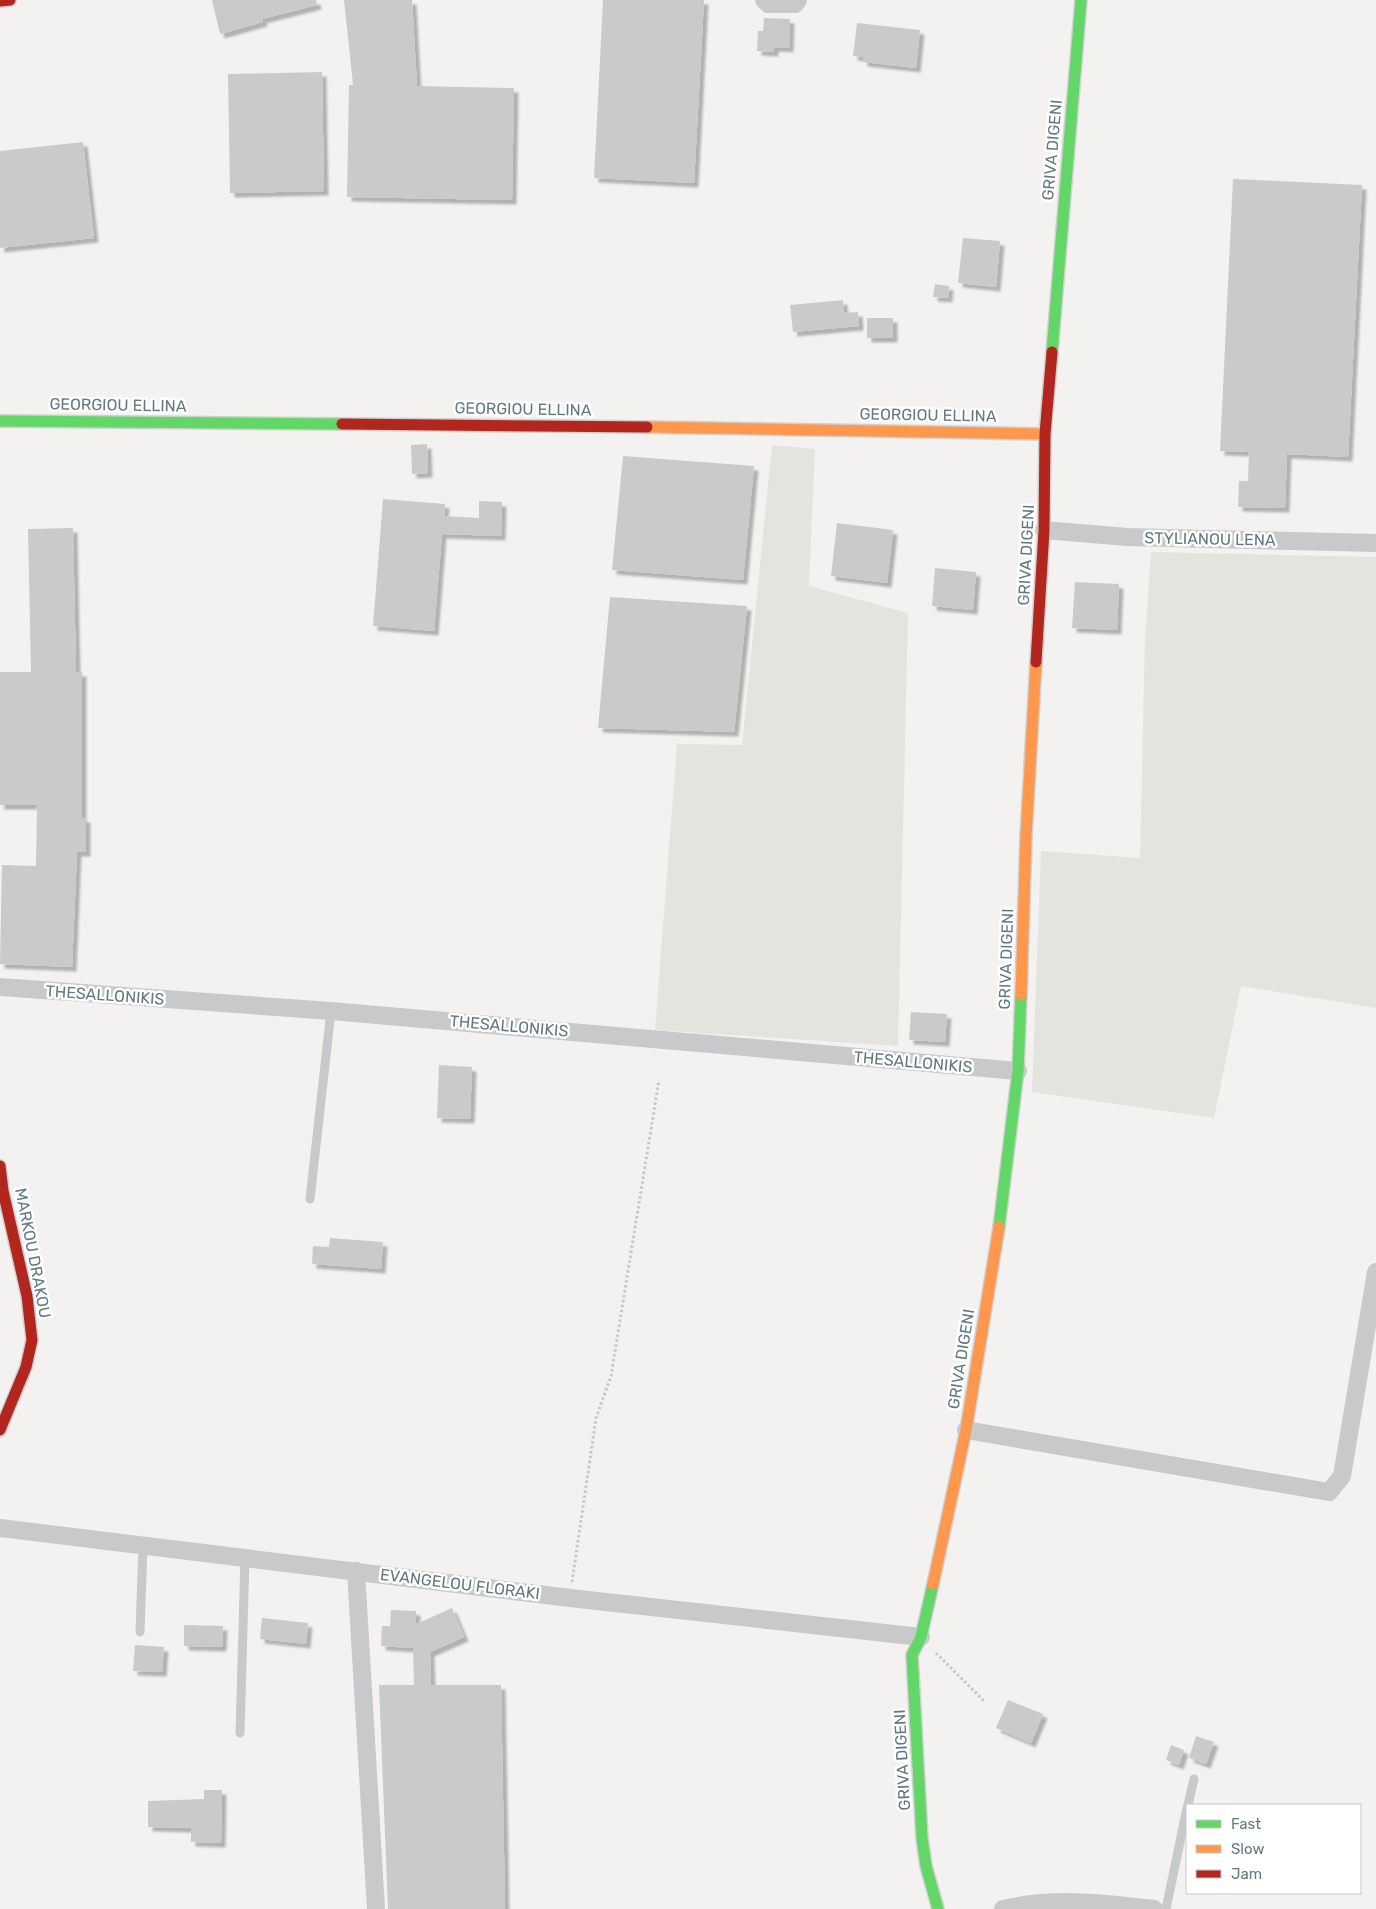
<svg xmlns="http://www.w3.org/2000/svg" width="1376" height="1909" font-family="Rubik,sans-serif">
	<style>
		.green { fill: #e2e4dd }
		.building { fill: #c9cbcb; filter: url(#shadow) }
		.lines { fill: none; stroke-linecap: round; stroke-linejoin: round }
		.fast-casing { stroke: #cfd0d0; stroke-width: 14 }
		.slow-casing { stroke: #cfd0d0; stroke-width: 14 }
		.jam-casing { stroke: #cfd0d0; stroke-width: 14 }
		.path { stroke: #c6c7c7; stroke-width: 3; stroke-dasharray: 2.5 2.5; stroke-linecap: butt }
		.lane { stroke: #c8c9ca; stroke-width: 9 }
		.street { stroke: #c8c9ca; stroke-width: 18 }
		.fast { stroke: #63d668; stroke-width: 11 }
		.slow { stroke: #ff974d; stroke-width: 11 }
		.jam { stroke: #b3261e; stroke-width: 11 }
		.labels { text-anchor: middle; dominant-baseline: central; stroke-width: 5; stroke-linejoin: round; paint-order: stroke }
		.street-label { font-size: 16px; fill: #627981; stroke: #fff }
	</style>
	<defs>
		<filter id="shadow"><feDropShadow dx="4.5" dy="4.5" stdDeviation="1" flood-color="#0004"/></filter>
	</defs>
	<rect width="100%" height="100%" fill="#f3f2f0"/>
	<!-- green -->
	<g class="green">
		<path d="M 772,445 L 815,449 L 809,586 L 908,613 L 898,1046 L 655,1030 L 677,744 L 742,745 Z"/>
		<path d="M 1151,552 L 1376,557 L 1376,1008 L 1241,986 L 1214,1118 L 1032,1092 L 1041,851 L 1140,858 L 1145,638 Z"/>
	</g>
	<!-- building -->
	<g class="building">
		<path d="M 212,0 L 316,0 L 317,5 L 262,19 L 263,22 L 220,34 Z"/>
		<path d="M 344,0 L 412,0 L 417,86 L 514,88 L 512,200 L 347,197 L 349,85 L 353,85 Z"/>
		<path d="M 603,0 L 704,0 L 694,183 L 594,178 Z"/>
		<path d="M 764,18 L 790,19 L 789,48 L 774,47 L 774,52 L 757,51 L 758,31 L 763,31 Z"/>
		<path d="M 857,23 L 920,30 L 916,68 L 863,62 L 863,57 L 853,56 Z"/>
		<path d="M 322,72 L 324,191 L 230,193 L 228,74 Z"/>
		<path d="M 83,142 L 94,238 L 0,248 L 0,151 Z"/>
		<path d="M 1233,179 L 1362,185 L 1348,457 L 1287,454 L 1285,508 L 1238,507 L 1239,481 L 1248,481 L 1249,452 L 1220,451 Z"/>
		<path d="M 963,238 L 1000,241 L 996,287 L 958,283 Z"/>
		<path d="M 935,284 L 949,286 L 948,298 L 933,297 Z"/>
		<path d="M 843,300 L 844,313 L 858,312 L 859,326 L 793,332 L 790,305 Z"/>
		<rect x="867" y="318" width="26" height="20"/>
		<path d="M 427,444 L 428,473 L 412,474 L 411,445 Z"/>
		<path d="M 623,456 L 754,466 L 743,580 L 612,570 Z"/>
		<path d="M 383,499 L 445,504 L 444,516 L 479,518 L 479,501 L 502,502 L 501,536 L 442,534 L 434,631 L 373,626 Z"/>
		<path d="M 837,523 L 893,530 L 887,583 L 831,576 Z"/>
		<path d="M 73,528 L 76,672 L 82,672 L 82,818 L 86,818 L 86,852 L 77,852 L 72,967 L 0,964 L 2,865 L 36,866 L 37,805 L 0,805 L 0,672 L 31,672 L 28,529 Z"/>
		<path d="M 935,568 L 976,572 L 973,610 L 932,606 Z"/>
		<path d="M 1075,582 L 1119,584 L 1117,630 L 1072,628 Z"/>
		<path d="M 610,597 L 747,606 L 734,732 L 598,728 Z"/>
		<path d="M 911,1012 L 947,1014 L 945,1042 L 909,1040 Z"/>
		<path d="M 439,1065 L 472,1067 L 470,1119 L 437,1118 Z"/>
		<path d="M 330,1238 L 383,1242 L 381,1269 L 312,1264 L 313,1246 L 329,1247 Z"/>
		<path d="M 452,1608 L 464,1637 L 430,1652 L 431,1685 L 501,1685 L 505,1909 L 388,1909 L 379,1685 L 414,1685 L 413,1648 L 381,1646 L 382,1626 L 390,1626 L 391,1610 L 416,1611 L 416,1624 Z"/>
		<path d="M 262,1618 L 308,1623 L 306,1644 L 260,1639 Z"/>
		<path d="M 184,1625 L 223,1626 L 222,1647 L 184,1646 Z"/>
		<path d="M 135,1645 L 164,1647 L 162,1672 L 133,1671 Z"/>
		<path d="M 1008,1700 L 1043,1714 L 1031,1743 L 996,1728 Z"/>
		<path d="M 1196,1736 L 1214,1742 L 1206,1764 L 1189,1758 Z"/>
		<path d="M 1171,1745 L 1184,1750 L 1179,1765 L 1166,1760 Z"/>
		<path d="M 204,1790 L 222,1790 L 221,1843 L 191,1842 L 191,1828 L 148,1827 L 148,1801 L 204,1799 Z"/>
	</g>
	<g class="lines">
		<!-- fast casing -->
		<g class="fast-casing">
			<g id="fast">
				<path d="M 1052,352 L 1081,0"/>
				<path d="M 0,421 L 342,424"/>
				<path d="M 999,1227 L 1018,1071 L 1021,995"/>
				<path d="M 933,1584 L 921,1637 L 912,1655 L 922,1838 L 926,1866 L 938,1909"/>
			</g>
		</g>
		<!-- slow casing -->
		<g class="slow-casing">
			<g id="slow">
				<path d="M 647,427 L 1045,434"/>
				<path d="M 1021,995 L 1026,836 L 1036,662"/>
				<path d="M 933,1584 L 966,1430 L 999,1227"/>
			</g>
		</g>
		<!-- jam casing -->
		<g class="jam-casing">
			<g id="jam">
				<path d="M 0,1 L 10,0"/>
				<path d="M 342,424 L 647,427"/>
				<path d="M 1036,662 L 1044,530 L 1045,434 L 1052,352"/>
				<path d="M 0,1166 L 3,1191 L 27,1296 L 32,1340 L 26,1367 L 0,1430"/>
			</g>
		</g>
		<!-- path -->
		<g class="path">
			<path d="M 572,1582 L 596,1418 L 611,1376 L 659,1080"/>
			<path d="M 936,1653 L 985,1702"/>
		</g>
		<!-- lane -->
		<g class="lane">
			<path d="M 310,1199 L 331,1011"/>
			<path d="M 140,1632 L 143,1545"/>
			<path d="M 240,1733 L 245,1558"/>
			<path d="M 1188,1805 L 1194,1779"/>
			<path d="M 1166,1909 L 1187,1808"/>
		</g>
		<!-- street -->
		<g class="street">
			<path d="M 764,0 L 768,4 L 795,4 L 798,0"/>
			<path d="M 1044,530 L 1127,537 L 1376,543"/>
			<path d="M 0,987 L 331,1011 L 1018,1071"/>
			<path d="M 966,1430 L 1329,1492 L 1342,1476 L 1376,1272"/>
			<path d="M 0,1528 L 570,1598 L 921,1637"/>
			<path d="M 356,1571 L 376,1909"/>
			<path d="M 1003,1909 C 1056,1897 1101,1903 1154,1909"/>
		</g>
		<!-- fast -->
		<use href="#fast" class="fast"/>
		<!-- slow -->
		<use href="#slow" class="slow"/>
		<!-- jam -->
		<use href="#jam" class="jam"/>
	</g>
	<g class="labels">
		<!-- street labels -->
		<g class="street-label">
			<text transform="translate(1052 150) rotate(-85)">GRIVA DIGENI</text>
			<text transform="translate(118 405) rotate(1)">GEORGIOU ELLINA</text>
			<text transform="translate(523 409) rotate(1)">GEORGIOU ELLINA</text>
			<text transform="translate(928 415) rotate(1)">GEORGIOU ELLINA</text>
			<text transform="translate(1210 539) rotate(1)">STYLIANOU LENA</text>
			<text transform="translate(1026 555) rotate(-87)">GRIVA DIGENI</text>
			<text transform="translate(1006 959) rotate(-88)">GRIVA DIGENI</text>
			<text transform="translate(105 995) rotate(4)">THESALLONIKIS</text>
			<text transform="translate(509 1026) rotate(5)">THESALLONIKIS</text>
			<text transform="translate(913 1062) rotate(5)">THESALLONIKIS</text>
			<text transform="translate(33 1253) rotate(79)">MARKOU DRAKOU</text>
			<text transform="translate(961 1359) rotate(-81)">GRIVA DIGENI</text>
			<text transform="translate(460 1584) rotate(7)">EVANGELOU FLORAKI</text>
			<text transform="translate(902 1760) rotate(-93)">GRIVA DIGENI</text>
		</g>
	</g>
	<!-- legend -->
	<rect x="1186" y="1804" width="175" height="90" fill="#ffffff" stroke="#c0c9cd"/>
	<rect x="1196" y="1820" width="25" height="8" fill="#63d668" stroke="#c0c9cd"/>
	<text x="1231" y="1829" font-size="15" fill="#627981">Fast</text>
	<rect x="1196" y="1845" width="25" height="8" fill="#ff974d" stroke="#c0c9cd"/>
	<text x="1231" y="1854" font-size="15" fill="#627981">Slow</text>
	<rect x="1196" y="1870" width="25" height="8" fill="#b3261e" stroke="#c0c9cd"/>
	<text x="1231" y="1879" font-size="15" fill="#627981">Jam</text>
</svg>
